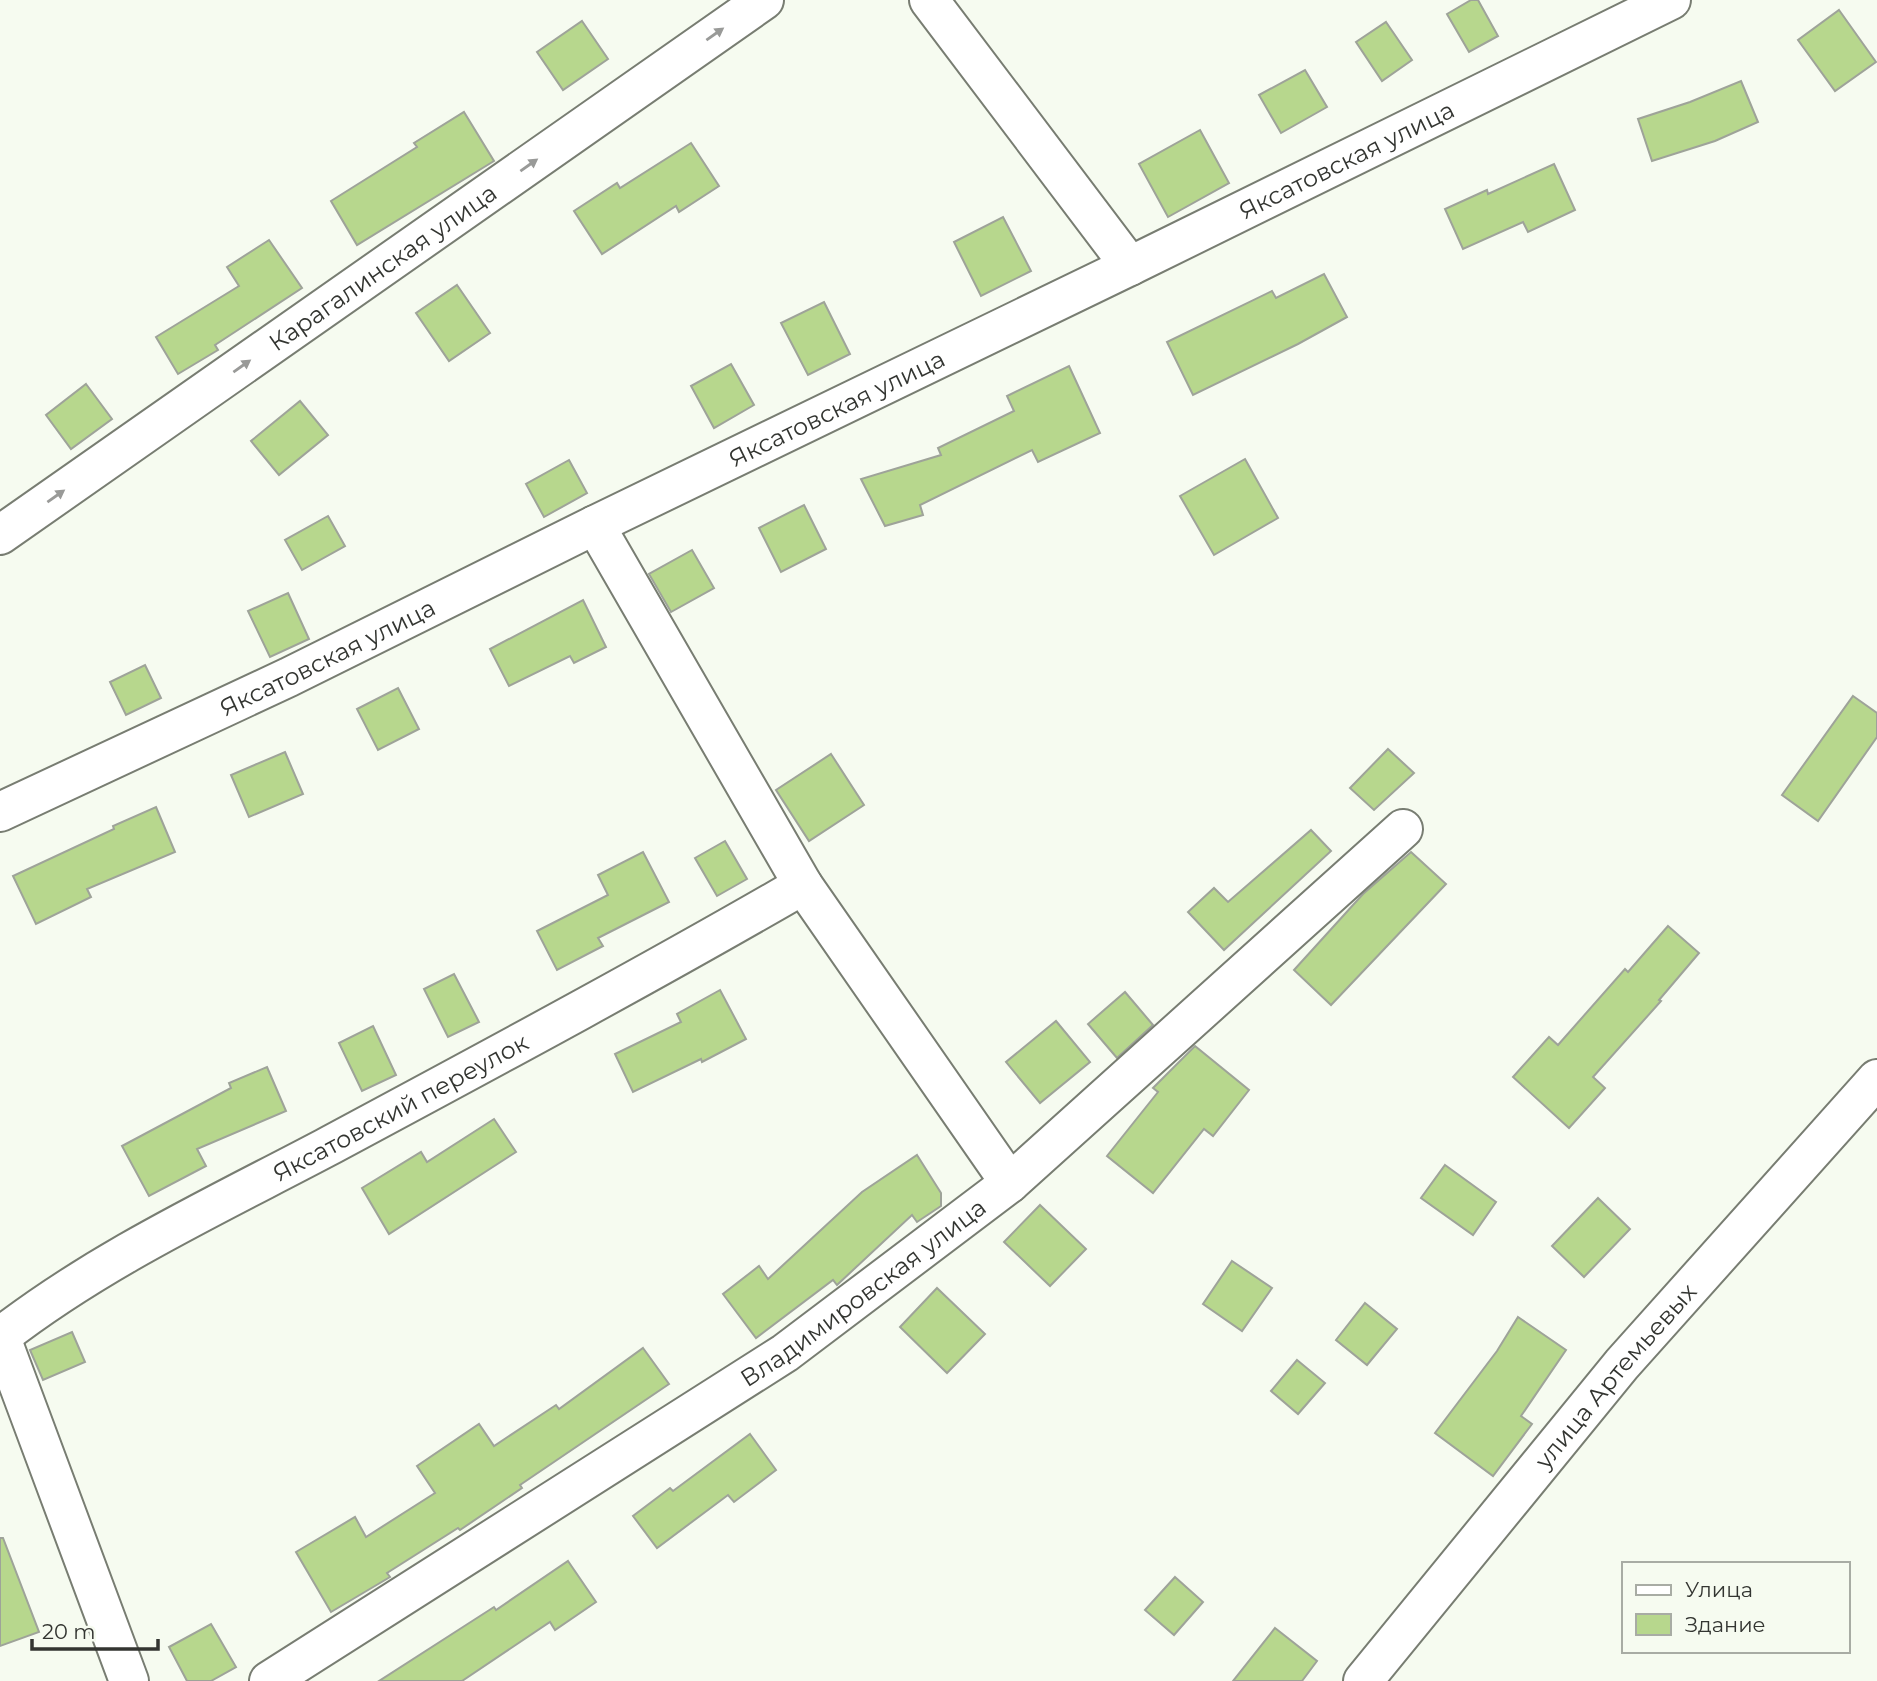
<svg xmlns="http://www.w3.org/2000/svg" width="1877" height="1681" font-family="Montserrat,sans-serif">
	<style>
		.building { fill: #b7d78d; stroke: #9ea399; stroke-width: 2 }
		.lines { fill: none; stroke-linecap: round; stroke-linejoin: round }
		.minor-casing { stroke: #787d72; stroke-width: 42 }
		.tertiary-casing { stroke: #787d72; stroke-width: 42 }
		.minor { stroke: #fff; stroke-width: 38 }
		.tertiary { stroke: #fff; stroke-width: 38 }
		.oneway { fill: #999a98 }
		.labels { text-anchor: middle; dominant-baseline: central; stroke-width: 6; stroke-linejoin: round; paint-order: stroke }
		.street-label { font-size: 24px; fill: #333531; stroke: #f6fbf0 }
	</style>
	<rect width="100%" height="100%" fill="#f6fbf0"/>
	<!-- building -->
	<g class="building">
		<path d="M 1471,0 L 1478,0 L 1498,36 L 1469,52 L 1447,14 Z"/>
		<path d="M 1839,10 L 1876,62 L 1835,91 L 1798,40 Z"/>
		<path d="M 582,21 L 608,59 L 563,90 L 537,52 Z"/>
		<path d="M 1386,22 L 1412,60 L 1382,81 L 1356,42 Z"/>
		<path d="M 1305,70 L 1327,107 L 1281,133 L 1259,95 Z"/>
		<path d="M 1741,81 L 1758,122 L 1715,141 L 1652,161 L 1638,119 L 1690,102 Z"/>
		<path d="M 464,112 L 494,161 L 357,245 L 331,201 L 417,147 L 414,143 Z"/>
		<path d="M 1200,130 L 1229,183 L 1168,217 L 1139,164 Z"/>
		<path d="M 691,143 L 719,186 L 679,212 L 676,206 L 602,254 L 574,211 L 617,183 L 620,188 Z"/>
		<path d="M 1554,164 L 1575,210 L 1528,232 L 1523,222 L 1463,249 L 1445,209 L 1487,190 L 1488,194 Z"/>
		<path d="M 1003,217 L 1031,271 L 981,296 L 954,242 Z"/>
		<path d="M 269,240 L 302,288 L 215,345 L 218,350 L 178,374 L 156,337 L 239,286 L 227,267 Z"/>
		<path d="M 1324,274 L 1347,317 L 1298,344 L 1193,395 L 1167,342 L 1272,291 L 1276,298 Z"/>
		<path d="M 457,285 L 490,333 L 449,361 L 416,313 Z"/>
		<path d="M 824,302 L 850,354 L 808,375 L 781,323 Z"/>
		<path d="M 731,364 L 754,405 L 714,428 L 691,386 Z"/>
		<path d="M 1069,366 L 1100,433 L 1038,462 L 1032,450 L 920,505 L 923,515 L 885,526 L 861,479 L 941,455 L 938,448 L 1014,411 L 1007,396 Z"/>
		<path d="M 86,384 L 112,419 L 71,449 L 46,415 Z"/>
		<path d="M 300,401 L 328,435 L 279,475 L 251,441 Z"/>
		<path d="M 1245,459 L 1278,518 L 1214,555 L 1180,496 Z"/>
		<path d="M 569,460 L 587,493 L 544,517 L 526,484 Z"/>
		<path d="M 804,505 L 826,549 L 781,572 L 759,528 Z"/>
		<path d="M 328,516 L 345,546 L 302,570 L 285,540 Z"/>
		<path d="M 692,550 L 714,588 L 671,612 L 649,574 Z"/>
		<path d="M 288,593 L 309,639 L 270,657 L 248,611 Z"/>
		<path d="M 583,600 L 606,647 L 574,663 L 570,656 L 509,686 L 490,649 Z"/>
		<path d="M 145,665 L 161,698 L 126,715 L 110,682 Z"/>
		<path d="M 398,688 L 419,729 L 378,750 L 357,709 Z"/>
		<path d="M 1853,696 L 1877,713 L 1877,737 L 1818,821 L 1782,795 Z"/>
		<path d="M 1388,749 L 1414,773 L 1374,810 L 1350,788 Z"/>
		<path d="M 285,752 L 303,794 L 249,817 L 231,775 Z"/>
		<path d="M 831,754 L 864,805 L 809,841 L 776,790 Z"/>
		<path d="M 156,807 L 175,852 L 87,889 L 91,897 L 36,924 L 13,876 L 114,829 L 113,826 Z"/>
		<path d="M 1311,830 L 1331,851 L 1224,950 L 1188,912 L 1214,888 L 1228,902 Z"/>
		<path d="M 725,841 L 747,879 L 717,896 L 695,858 Z"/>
		<path d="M 643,852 L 669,902 L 598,938 L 603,946 L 557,970 L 537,931 L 608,895 L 598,875 Z"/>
		<path d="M 1411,852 L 1446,884 L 1331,1005 L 1294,970 L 1363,894 Z"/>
		<path d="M 1668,926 L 1699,953 L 1659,1000 L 1661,1001 L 1593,1077 L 1605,1088 L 1569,1128 L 1513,1077 L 1549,1037 L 1558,1045 L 1625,969 L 1628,972 Z"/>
		<path d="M 454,974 L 479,1022 L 448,1037 L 424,989 Z"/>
		<path d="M 720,990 L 746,1039 L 702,1062 L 701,1059 L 633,1092 L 615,1054 L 681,1022 L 677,1014 Z"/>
		<path d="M 1125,992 L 1153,1025 L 1117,1058 L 1088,1024 Z"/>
		<path d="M 1056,1021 L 1090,1062 L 1040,1103 L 1006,1062 Z"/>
		<path d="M 373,1026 L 396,1075 L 362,1091 L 339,1043 Z"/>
		<path d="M 1195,1046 L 1249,1090 L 1213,1136 L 1204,1129 L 1153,1193 L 1107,1156 L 1158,1092 L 1153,1088 Z"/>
		<path d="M 267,1067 L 286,1111 L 197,1149 L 206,1166 L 149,1196 L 122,1146 L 231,1088 L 229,1083 Z"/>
		<path d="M 494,1119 L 516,1152 L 389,1234 L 362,1188 L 421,1152 L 427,1162 Z"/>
		<path d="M 917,1155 L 941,1193 L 941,1206 L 917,1222 L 912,1215 L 837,1285 L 833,1280 L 756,1338 L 723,1294 L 759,1266 L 768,1279 L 862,1192 Z"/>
		<path d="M 1445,1165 L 1496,1202 L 1473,1235 L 1421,1198 Z"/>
		<path d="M 1598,1198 L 1630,1229 L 1584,1277 L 1552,1246 Z"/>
		<path d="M 1040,1205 L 1086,1249 L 1050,1286 L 1004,1242 Z"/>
		<path d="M 1232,1261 L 1272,1288 L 1242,1331 L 1203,1304 Z"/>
		<path d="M 937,1288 L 985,1334 L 947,1373 L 900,1327 Z"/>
		<path d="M 1365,1303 L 1397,1329 L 1367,1365 L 1336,1340 Z"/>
		<path d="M 1518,1317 L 1566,1350 L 1521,1416 L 1532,1424 L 1493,1476 L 1435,1433 L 1497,1351 Z"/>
		<path d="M 72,1332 L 85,1362 L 43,1380 L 30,1350 Z"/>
		<path d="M 643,1348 L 669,1384 L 520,1485 L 522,1488 L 460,1530 L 458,1528 L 387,1573 L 390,1577 L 331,1612 L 296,1552 L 355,1517 L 366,1537 L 435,1493 L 417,1466 L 479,1424 L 494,1446 L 556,1405 L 559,1409 Z"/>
		<path d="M 1297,1360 L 1325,1383 L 1298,1414 L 1271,1391 Z"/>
		<path d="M 750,1434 L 776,1470 L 734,1502 L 728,1495 L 657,1548 L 633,1516 L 670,1488 L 673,1491 Z"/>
		<path d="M 0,1538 L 3,1538 L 39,1632 L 0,1646 Z"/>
		<path d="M 568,1561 L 596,1602 L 555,1630 L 550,1622 L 462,1681 L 379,1681 L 494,1607 L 496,1610 Z"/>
		<path d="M 1175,1577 L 1203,1602 L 1174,1635 L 1145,1610 Z"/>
		<path d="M 211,1624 L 236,1667 L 211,1681 L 187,1681 L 169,1647 Z"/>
		<path d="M 1275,1628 L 1317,1661 L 1302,1681 L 1233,1681 Z"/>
	</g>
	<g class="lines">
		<!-- minor casing -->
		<g class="minor-casing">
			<g id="minor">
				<path d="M 929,0 L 1130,266"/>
				<path d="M 595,525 L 803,885 L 1010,1183"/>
				<path id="s1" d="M 0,812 L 289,677 L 595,525 L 1130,266 L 1671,0"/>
				<path d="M 0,1335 L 129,1681"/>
				<path id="s2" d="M 0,1337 C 99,1260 215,1206 325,1148 C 485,1062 646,976 803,885"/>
				<path id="s3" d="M 269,1681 L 785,1353 L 1010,1183 L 1403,829"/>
				<path id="s4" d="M 1363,1681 L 1622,1364 L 1877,1079"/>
			</g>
		</g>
		<!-- tertiary casing -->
		<g class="tertiary-casing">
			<g id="tertiary">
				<path id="s5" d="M 0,535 L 764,0"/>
			</g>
		</g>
		<!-- minor -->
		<use href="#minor" class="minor"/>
		<!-- tertiary -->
		<use href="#tertiary" class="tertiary"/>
	</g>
	<!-- one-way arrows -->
	<defs><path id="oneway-solid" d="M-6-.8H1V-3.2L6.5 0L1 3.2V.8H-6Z" transform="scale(1.75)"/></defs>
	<g class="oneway">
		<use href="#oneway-solid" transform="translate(715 34) rotate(-35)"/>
		<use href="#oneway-solid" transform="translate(529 165) rotate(-35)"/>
		<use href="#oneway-solid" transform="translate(242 366) rotate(-35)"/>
		<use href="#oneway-solid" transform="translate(56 496) rotate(-35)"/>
	</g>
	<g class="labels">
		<!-- street labels -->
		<g class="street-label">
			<text stroke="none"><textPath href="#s1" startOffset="1496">Яксатовская улица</textPath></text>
			<text stroke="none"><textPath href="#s5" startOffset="467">Карагалинская улица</textPath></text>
			<text stroke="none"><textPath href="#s1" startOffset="929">Яксатовская улица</textPath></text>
			<text stroke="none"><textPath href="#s1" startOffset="362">Яксатовская улица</textPath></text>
			<text stroke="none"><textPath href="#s2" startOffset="462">Яксатовский переулок</textPath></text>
			<text stroke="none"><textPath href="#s3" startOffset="710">Владимировская улица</textPath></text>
			<text stroke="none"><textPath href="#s4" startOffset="396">улица Артемьевых</textPath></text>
		</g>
	</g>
	<!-- legend -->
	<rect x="1622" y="1562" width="228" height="91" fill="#f6fbf0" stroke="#a8aca4" stroke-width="2"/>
	<rect x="1636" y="1585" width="35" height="10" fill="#ffffff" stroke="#a8aca4" stroke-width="2"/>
	<text x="1685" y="1597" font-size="21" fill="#333531">Улица</text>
	<rect x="1636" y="1614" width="35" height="21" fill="#b7d78d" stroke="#a8aca4" stroke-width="2"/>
	<text x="1685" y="1632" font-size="21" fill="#333531">Здание</text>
	<!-- scale -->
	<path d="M32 1639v10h126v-10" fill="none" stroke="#333531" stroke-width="3.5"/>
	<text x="42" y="1639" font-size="21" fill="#333531" stroke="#f6fbf0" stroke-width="5" paint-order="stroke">20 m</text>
</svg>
